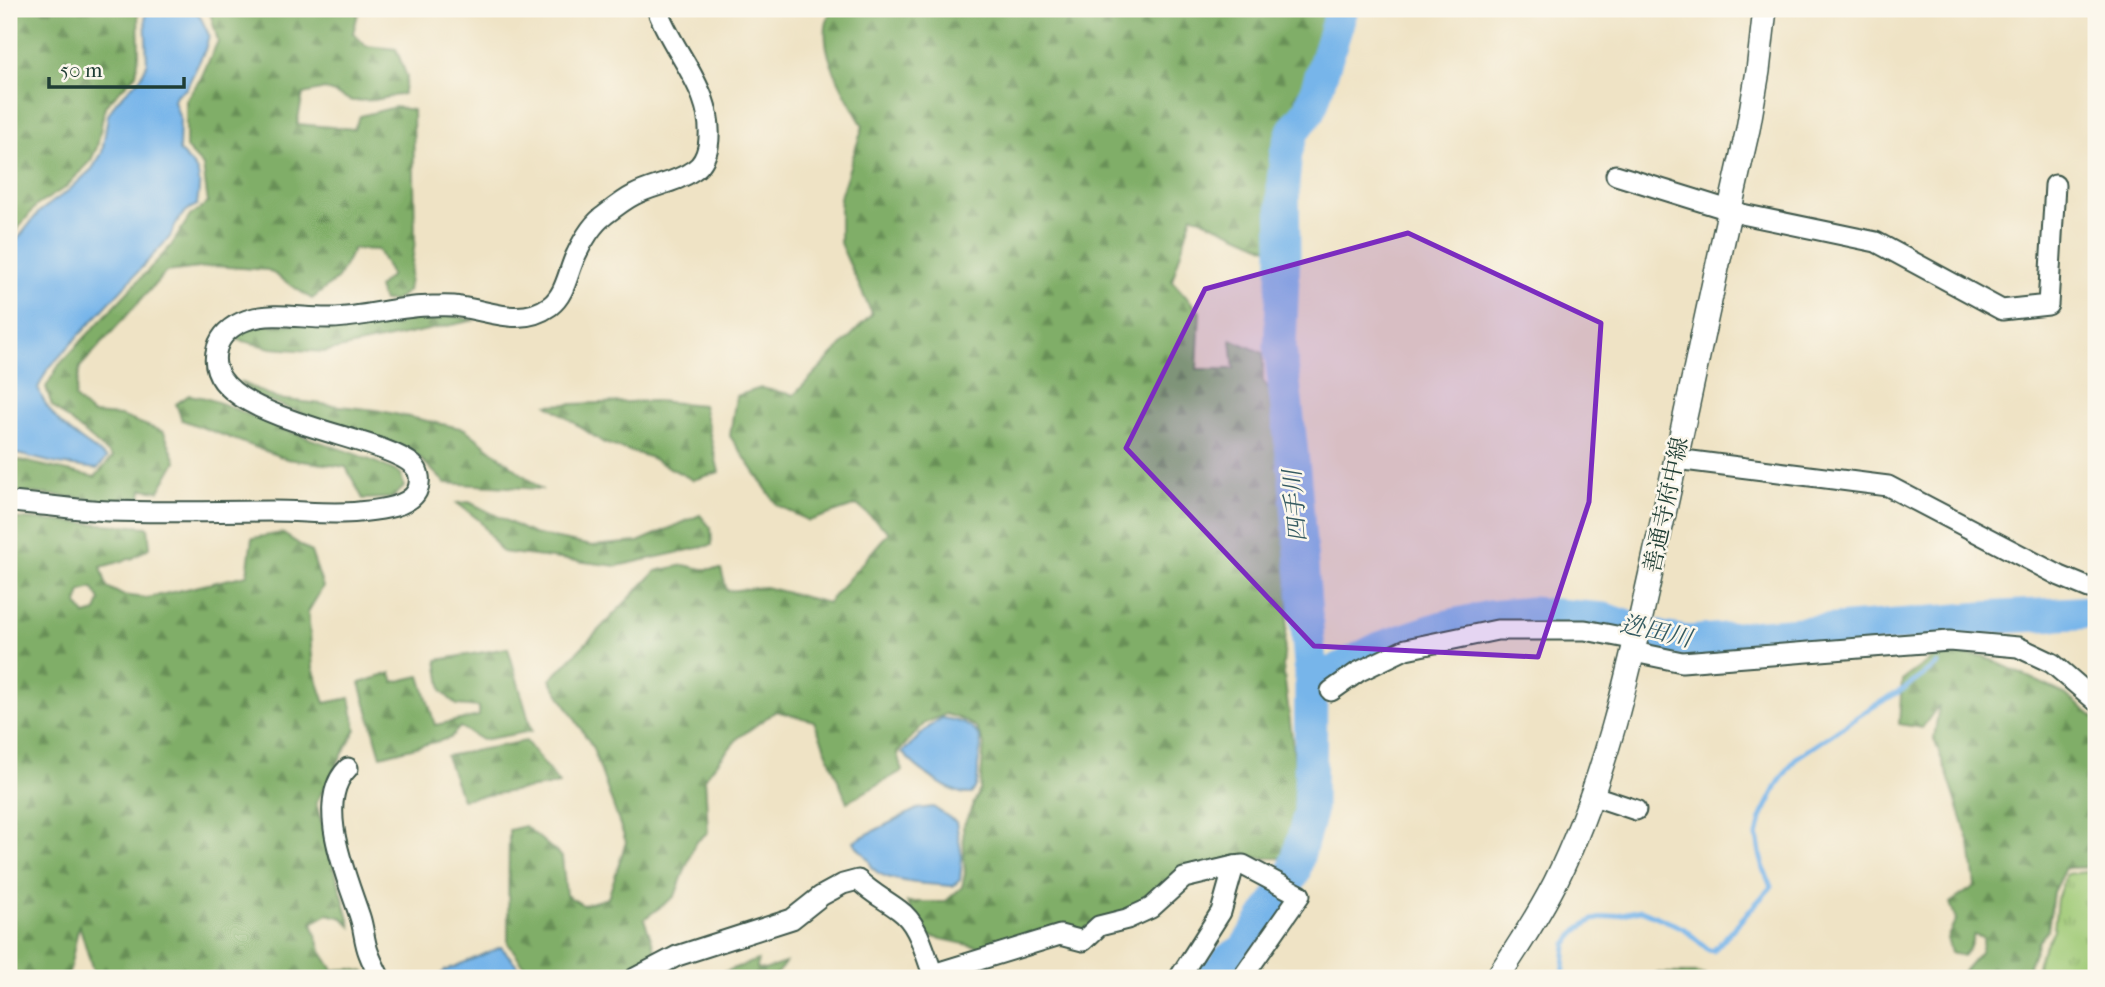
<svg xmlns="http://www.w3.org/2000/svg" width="2105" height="987" font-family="'IM FELL French Canon','Noto Serif JP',serif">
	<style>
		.grass { fill: url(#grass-tufts); stroke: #608456; stroke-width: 2 }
		.forest { fill: url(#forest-firs); stroke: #50764e; stroke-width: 2; fill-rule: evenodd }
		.water { fill: #77b5ea; stroke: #4b798f; stroke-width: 2 }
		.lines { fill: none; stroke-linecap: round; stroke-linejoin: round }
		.stream { stroke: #77b5ea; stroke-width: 5 }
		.river { stroke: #77b5ea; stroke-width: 33 }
		.minor-casing { stroke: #3e564a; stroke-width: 23 }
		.major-casing { stroke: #3e564a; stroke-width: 26 }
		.minor { stroke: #fff; stroke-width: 19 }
		.major { stroke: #fff; stroke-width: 23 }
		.marked { fill: #7b2cbf; fill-opacity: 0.2; stroke: #7b2cbf; stroke-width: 5; stroke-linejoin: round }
		.labels { text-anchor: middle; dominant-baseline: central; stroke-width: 5; stroke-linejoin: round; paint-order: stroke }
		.street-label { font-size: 23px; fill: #1f3d34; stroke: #fbf7ec }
		.water-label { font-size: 24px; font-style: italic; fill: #355b62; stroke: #fbf7ec }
	</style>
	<defs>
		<pattern id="grass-tufts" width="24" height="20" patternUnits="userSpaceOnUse" patternTransform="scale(1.75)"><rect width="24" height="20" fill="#a0ca77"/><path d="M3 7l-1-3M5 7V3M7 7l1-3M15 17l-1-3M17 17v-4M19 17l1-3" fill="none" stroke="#82a562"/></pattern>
		<pattern id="forest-firs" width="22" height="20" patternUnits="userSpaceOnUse" patternTransform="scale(1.75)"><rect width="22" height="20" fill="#80ae68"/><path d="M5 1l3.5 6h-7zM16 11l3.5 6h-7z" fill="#688f56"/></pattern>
	</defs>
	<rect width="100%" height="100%" fill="#fbf7ec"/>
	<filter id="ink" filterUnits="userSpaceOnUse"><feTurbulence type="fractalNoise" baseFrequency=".0143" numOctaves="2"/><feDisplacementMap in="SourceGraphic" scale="14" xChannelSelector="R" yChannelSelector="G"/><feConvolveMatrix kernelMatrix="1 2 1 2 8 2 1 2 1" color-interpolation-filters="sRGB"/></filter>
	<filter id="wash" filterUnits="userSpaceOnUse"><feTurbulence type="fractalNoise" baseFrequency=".00686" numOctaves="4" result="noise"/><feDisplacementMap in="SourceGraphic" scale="28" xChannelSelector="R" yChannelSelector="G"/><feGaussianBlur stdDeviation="1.57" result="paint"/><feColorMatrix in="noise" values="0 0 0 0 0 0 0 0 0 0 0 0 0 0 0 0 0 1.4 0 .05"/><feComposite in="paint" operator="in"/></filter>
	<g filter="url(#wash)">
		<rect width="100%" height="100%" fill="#efe3c5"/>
		<!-- grass -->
		<path class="grass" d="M 2096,871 L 2096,978 L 2034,978 L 2040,955 L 2054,930 L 2057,899 L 2066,874 Z"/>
		<!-- forest -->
		<g class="forest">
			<path d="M 9,9 L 138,9 L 139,55 L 136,74 L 105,106 L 97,147 L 91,160 L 66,187 L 36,206 L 9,240 Z"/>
			<path d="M 209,9 L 364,9 L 358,14 L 353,33 L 366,46 L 396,49 L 407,77 L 403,94 L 375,100 L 352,101 L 325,89 L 303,94 L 297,124 L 354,129 L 360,116 L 395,107 L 413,110 L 415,242 L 408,291 L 394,301 L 383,301 L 378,288 L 391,275 L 378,250 L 353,249 L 338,278 L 312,299 L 268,270 L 215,266 L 166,272 L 80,367 L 75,398 L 92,414 L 121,416 L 164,432 L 176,461 L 159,491 L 142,489 L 141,497 L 111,501 L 9,491 L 9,458 L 95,477 L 113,457 L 52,406 L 46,387 L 59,365 L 171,246 L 190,216 L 208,203 L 203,166 L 186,148 L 186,100 L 201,78 L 218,41 Z"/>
			<path d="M 832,9 L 1335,9 L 1302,108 L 1284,129 L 1272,204 L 1279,253 L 1192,215 L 1172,281 L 1200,312 L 1197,369 L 1234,369 L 1231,339 L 1263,353 L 1263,381 L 1275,397 L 1289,601 L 1283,666 L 1301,810 L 1290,858 L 1253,858 L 1177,872 L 1145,903 L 1081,930 L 1048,928 L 987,949 L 923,935 L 907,902 L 945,902 L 962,887 L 965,874 L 963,827 L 980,790 L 984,744 L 976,727 L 961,719 L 946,714 L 925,723 L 897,753 L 902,771 L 847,802 L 814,721 L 776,711 L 738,738 L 705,777 L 708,832 L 695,843 L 675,896 L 644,919 L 657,955 L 618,978 L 533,978 L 508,943 L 509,830 L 525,826 L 562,857 L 566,895 L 583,905 L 608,898 L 626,842 L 592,746 L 550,680 L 656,571 L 684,565 L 702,569 L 721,569 L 727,591 L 765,587 L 828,603 L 889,532 L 857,505 L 809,521 L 777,505 L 730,436 L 736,396 L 761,388 L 794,395 L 872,314 L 840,243 L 840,197 L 863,126 C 846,96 811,43 832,9 Z"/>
			<path d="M 442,314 L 475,320 L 324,352 L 271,348 L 235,339 L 236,333 L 261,325 L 374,321 Z"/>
			<path d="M 239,381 L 277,399 L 376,410 L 465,429 L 541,489 L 445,483 L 411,449 L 342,428 L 255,396 Z"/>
			<path d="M 189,395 C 222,399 253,419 285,430 C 324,444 364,455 401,474 L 404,487 L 392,498 L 363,499 L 346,467 L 287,459 L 182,420 L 176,404 Z"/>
			<path d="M 655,401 L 703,405 L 719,472 L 693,480 L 649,457 L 604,443 L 548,405 Z"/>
			<path d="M 469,502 L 533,534 L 592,546 L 638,542 L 700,515 L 711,528 L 712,545 L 617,566 L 502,552 L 479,520 L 457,503 Z"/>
			<path d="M 9,518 L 148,527 L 150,547 L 133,558 L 101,567 L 107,587 L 122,595 L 147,598 L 247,575 L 252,538 L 282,533 L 311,552 L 323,587 L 308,612 L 313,668 L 325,703 L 350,698 L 356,729 L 316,803 L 351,926 L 343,918 L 328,914 L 312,923 L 322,953 L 333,970 L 351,969 L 365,972 L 367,978 L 95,978 L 79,924 L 68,978 L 9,978 L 9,674 L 17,664 L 9,649 ZM 93,588 L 100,600 L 96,612 L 85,615 L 77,604 L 81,591 Z"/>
			<path d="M 508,648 L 532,731 L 482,740 L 460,727 L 450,738 L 381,756 L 360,683 L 391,673 L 394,682 L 420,676 L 435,725 L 479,716 L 479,707 L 457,705 L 442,692 L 437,660 Z"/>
			<path d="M 1961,655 L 1983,656 L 2065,694 L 2096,719 L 2096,867 L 2065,868 L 2053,892 L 2048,930 L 2038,942 L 2024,978 L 1957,978 L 1980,952 L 1984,938 L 1974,935 L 1969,949 L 1963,956 L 1951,953 L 1947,938 L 1956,920 L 1950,903 L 1975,886 L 1970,844 L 1948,776 L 1934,739 L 1939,705 L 1922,728 L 1899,724 L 1902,680 L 1935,656 Z"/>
			<path d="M 526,741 L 559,784 L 462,799 L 446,756 Z"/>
			<path d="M 758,960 L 757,968 L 764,970 L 785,963 L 774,978 L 707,978 Z"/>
			<path d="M 1656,973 L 1697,973 L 1713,978 L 1651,978 Z"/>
		</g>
		<!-- water -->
		<g class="water">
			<path d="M 145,9 L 188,9 L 199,14 L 209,35 L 205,50 L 186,89 L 176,95 L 174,101 L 180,119 L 179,151 C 202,174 201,173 197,205 C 181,212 176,222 170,237 L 47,370 L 38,388 C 51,424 78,437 107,458 L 97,469 L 58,464 L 9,452 L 9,250 L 39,212 L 69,190 L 92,169 L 102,153 L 108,115 L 116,102 L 141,77 L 147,64 Z"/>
			<path d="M 942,718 C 957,720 980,726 981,745 C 981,752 978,760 978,768 C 978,777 978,787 971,794 C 951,796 915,767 902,752 C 917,741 926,726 942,718 Z"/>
			<path d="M 933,807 L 956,822 L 962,857 L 960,880 L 953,886 C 934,885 892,883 877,872 C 871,868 871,864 868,859 C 863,852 857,849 854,841 L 917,809 Z"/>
			<path d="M 501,947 L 526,975 L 517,978 L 439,978 L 444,971 Z"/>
		</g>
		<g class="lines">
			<!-- stream -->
			<g class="stream">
				<path d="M 1947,621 L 1948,631"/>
				<path d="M 1563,978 L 1566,944 L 1580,928 L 1593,920 L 1641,910 L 1683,928 L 1709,950 L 1713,951 L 1771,887 L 1762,864 L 1757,836 L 1761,818 L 1779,782 L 1796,758 L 1869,709 L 1907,687 L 1938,664"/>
			</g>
			<!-- river -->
			<g class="river">
				<path d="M 1311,676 L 1334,672 L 1380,648 L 1443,627 L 1489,617 L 1531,613 L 1604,619 L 1661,638 L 1689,642 L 1983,618 L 2096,612"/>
				<path d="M 1208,978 L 1210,975 L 1222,974 L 1228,960 L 1244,950 L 1293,875 L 1310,812 L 1311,676 L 1295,480 L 1280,347 L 1284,255 L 1283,183 L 1286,153 L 1293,131 L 1310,110 L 1342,9"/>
			</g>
		</g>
	</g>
	<g filter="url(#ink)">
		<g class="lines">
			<!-- minor casing -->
			<g class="minor-casing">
				<g id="minor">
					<path d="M 1616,175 L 1742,214 L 1876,242 L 2002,310 L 2048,305 L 2055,185"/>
					<path d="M 1676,459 L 1888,486 L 2060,576 L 2089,588 L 2096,587"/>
					<path d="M 9,502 C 42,504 75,510 109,511 C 163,513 218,511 273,511 C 302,511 330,515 359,512 C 377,510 408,508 417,491 C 421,482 420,471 413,465 C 379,433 196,419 217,348 C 221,334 233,325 247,320 C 273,311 305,319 332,318 C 366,317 398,306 432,306 C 441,306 451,305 460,307 C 491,311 521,327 550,306 C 566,294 568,271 576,255 C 582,242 593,223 605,215 C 614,208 624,200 634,195 C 653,185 676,183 694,170 C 702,165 706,156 708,147 C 717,93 674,56 657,9"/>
					<path d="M 1634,652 L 1682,662 L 1949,641 L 2018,647 L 2052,663 L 2096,701"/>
					<path d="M 1331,691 L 1358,672 L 1406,649 L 1497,630 L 1585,630 L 1637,640"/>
					<path d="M 348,768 C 313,802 347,877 360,917 C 364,929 364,942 369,954 C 372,962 376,970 380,978"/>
					<path d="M 1591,795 L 1636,810"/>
					<path d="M 635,978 L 677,956 L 792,919 L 821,896 L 843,884 L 858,880 C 874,895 883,898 899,910 C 919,924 924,952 933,974 L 1060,935 L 1083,941 L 1099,926 L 1127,919 L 1151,908 L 1184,878 L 1234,866"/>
					<path d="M 1179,978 L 1221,912 L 1234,866 L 1243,865 L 1300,895 L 1242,978"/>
				</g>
			</g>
			<!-- major casing -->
			<g class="major-casing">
				<path id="major" d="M 1497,978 C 1518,947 1538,916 1555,883 C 1612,768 1635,642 1663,518 C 1692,388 1718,258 1748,129 L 1758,71 L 1765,9"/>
			</g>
			<!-- minor -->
			<use href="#minor" class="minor"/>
			<!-- major -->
			<use href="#major" class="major"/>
		</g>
	</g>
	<!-- marked area -->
	<path class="marked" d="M 1408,233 L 1601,323 L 1589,502 L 1538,657 L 1314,646 L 1126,448 L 1205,289 Z"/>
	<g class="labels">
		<!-- street labels -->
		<g class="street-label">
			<text transform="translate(1666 505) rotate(-78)">善通寺府中線</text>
		</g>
		<!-- water labels -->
		<g class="water-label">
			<text transform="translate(1295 506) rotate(-95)">四手川</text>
			<text transform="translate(1656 631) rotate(13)">迯田川</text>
		</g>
	</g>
	<!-- margin -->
	<rect width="2105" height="987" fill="none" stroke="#fbf7ec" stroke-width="35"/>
	<!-- scale -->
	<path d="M49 77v10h135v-10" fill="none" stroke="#1f3d34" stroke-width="3.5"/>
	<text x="60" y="77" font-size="21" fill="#1f3d34" stroke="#fbf7ec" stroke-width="5" paint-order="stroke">50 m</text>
</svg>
